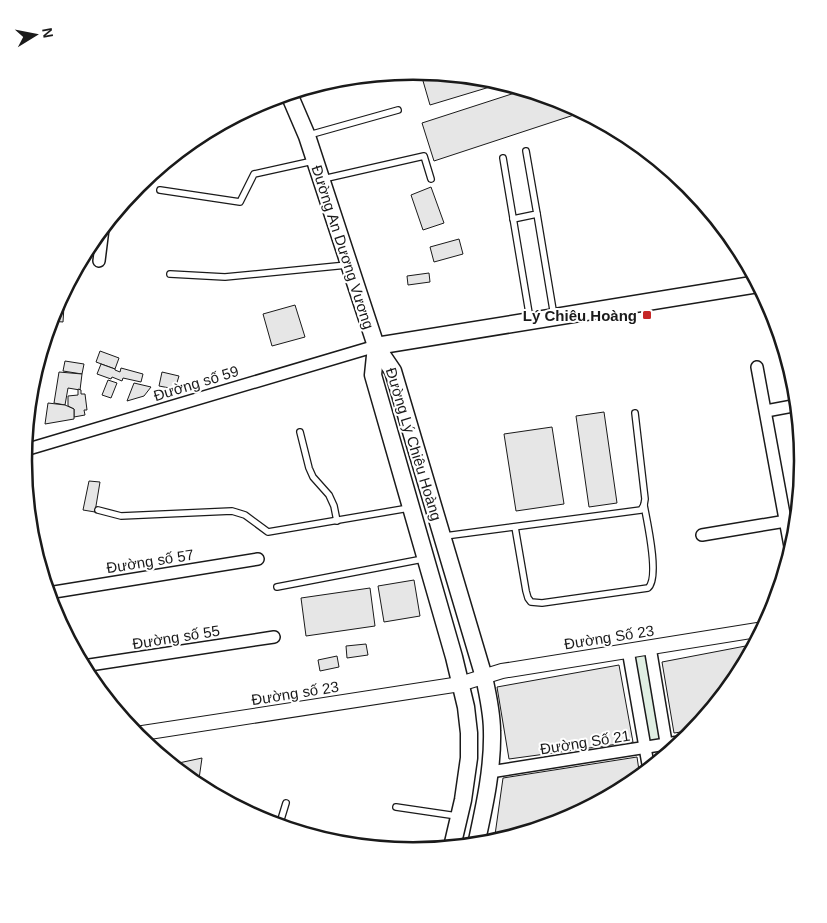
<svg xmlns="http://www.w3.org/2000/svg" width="827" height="923" font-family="Helvetica,sans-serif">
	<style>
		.green { fill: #e0efe3; stroke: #6a6a6a }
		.building { fill: #e6e6e6; stroke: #1a1a1a }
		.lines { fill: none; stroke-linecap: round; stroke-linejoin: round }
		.service-casing { stroke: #1a1a1a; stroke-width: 8 }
		.minor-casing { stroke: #1a1a1a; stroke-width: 14 }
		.tertiary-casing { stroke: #1a1a1a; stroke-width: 16 }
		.secondary-casing { stroke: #1a1a1a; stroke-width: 19 }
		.service { stroke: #fff; stroke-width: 5.5 }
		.minor { stroke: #fff; stroke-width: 11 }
		.tertiary { stroke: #fff; stroke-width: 14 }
		.secondary { stroke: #fff; stroke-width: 16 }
		.poi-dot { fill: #c62828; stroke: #fff; stroke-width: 2 }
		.labels { text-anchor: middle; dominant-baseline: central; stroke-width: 4; stroke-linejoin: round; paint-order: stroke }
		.street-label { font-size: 15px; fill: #1a1a1a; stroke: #fff }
		.poi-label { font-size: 15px; font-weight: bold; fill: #1a1a1a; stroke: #fff; text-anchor: end }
		.rim { fill: none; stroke: #1a1a1a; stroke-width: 2.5 }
	</style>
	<rect width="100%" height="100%" fill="#fff"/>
	<!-- green -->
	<path class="green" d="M 647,654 L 661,740 L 648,742 L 634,657 Z"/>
	<!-- building -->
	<g class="building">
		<path d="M 426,73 L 490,79 L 503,83 L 430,105 L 421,74 Z"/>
		<path d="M 524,90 L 563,102 L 583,112 L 434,161 L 422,123 Z"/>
		<path d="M 431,187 L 444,223 L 423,230 L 411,195 Z"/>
		<path d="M 459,239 L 463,254 L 434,262 L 430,247 Z"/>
		<path d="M 429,273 L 430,282 L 408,285 L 407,276 Z"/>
		<path d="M 65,290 L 63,322 L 51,321 L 54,312 Z"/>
		<path d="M 295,305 L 305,337 L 272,346 L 263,314 Z"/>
		<path d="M 100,351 L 119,358 L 115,369 L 96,362 Z"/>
		<path d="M 65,361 L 84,364 L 82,374 L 63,371 Z"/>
		<path d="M 101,364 L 115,369 L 115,370 L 120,372 L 121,368 L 143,374 L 141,382 L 123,378 L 122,381 L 112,377 L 111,379 L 97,374 Z"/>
		<path d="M 59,372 L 82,374 L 80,390 L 68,388 L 65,405 L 54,403 Z"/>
		<path d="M 162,372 L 179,376 L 175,389 L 159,386 Z"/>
		<path d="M 108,380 L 117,383 L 111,398 L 102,395 Z"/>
		<path d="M 134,383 L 151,387 L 144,396 L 127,401 Z"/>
		<path d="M 78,389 L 81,390 L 81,394 L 85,394 L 87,410 L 84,410 L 85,415 L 74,417 L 74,409 L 68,406 L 68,396 L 78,395 Z"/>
		<path d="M 48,403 L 65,405 L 74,409 L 74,419 L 45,424 Z"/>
		<path d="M 604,412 L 617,503 L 589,507 L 576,416 Z"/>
		<path d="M 552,427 L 564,504 L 516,511 L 504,434 Z"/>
		<path d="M 89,481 L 100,482 L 95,512 L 83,510 Z"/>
		<path d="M 414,580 L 420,616 L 384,622 L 378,586 Z"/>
		<path d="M 370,588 L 375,626 L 306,636 L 301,598 Z"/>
		<path d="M 366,644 L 368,655 L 347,658 L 346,646 Z"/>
		<path d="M 756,644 L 737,678 L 695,730 L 674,733 L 662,662 Z"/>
		<path d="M 337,656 L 339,667 L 320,671 L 318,660 Z"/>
		<path d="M 619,665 L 633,742 L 509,759 L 497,687 Z"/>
		<path d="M 637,757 L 640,777 L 630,786 L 562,822 L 494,842 L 503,778 Z"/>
		<path d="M 202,758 L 198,786 L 174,766 L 174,764 Z"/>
	</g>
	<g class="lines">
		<!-- service casing -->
		<g class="service-casing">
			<g id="service">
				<path d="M 309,135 L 398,110"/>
				<path d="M 503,158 L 530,319"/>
				<path d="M 323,179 L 424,156 L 431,179"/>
				<path d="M 160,190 L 240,202 L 254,174 L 313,161"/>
				<path d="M 537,214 L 554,316"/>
				<path d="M 513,219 L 537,214 L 526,151"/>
				<path d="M 170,274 L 225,277 L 347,265"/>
				<path d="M 300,432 L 309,468 L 313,477 L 329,495 L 334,506 L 337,521"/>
				<path d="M 98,510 L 121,516 L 232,511 L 245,515 L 268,532 L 409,508"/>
				<path d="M 515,527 L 526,591 L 528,598 L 531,602 L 542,603 L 648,588 C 660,578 647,521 644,505"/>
				<path d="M 445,536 L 641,510 L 644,505 L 645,499 L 635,413"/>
				<path d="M 277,587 L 423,559"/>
				<path d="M 396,807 L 457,816"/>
				<path d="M 279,826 L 286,803"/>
			</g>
		</g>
		<!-- minor casing -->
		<g class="minor-casing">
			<g id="minor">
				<path d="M 99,261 L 103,229"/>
				<path d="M 757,367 L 791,552"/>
				<path d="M 766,411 L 798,405"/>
				<path d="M 25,450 L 376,346"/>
				<path d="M 702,535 L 798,519"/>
				<path d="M 48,593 L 258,559"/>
				<path d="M 650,647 L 668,754"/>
				<path d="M 628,650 L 649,770"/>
				<path d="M 83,666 L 274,637"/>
				<path d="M 490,772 L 685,741"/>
			</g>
		</g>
		<!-- tertiary casing -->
		<g class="tertiary-casing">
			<path id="tertiary" d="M 136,734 L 460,684 L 502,671 L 764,629"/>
		</g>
		<!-- secondary casing -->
		<g class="secondary-casing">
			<g id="secondary">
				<path d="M 289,94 L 307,136 L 376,346 L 393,371 L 484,677 C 488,695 492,713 492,731 C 493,769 484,808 476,845"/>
				<path d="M 376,346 L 373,375 L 454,657 L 466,707 L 469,733 L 469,758 L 463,800 L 452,847"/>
				<path d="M 376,346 L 758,284"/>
			</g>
		</g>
		<!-- service -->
		<use href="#service" class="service"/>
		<!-- minor -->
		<use href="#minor" class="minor"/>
		<!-- tertiary -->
		<use href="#tertiary" class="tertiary"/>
		<!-- secondary -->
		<use href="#secondary" class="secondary"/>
	</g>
	<!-- markers -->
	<rect class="poi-dot" x="642" y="310" width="10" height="10" rx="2.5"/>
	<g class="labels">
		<!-- street labels -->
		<g class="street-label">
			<text transform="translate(343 247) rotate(72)">Đường An Dương Vương</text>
			<text transform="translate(196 383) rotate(-17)">Đường số 59</text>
			<text transform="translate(414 444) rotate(73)">Đường Lý Chiêu Hoàng</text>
			<text transform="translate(150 561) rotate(-9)">Đường số 57</text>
			<text transform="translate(176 637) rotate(-9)">Đường số 55</text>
			<text transform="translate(609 637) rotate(-9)">Đường Số 23</text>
			<text transform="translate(295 693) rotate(-9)">Đường số 23</text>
			<text transform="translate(585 742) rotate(-9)">Đường Số 21</text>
		</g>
		<!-- poi labels -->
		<g class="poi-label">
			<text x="637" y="315">Lý Chiêu Hoàng</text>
		</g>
	</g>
	<!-- crop -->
	<path d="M0 0H827V923H0ZM32 461a381 381 0 1 1 762 0a381 381 0 1 1-762 0Z" fill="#fff" fill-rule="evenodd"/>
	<path class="rim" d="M32 461a381 381 0 1 1 762 0a381 381 0 1 1-762 0Z"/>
	<!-- north arrow -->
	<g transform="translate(35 35) rotate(80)" stroke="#ffffff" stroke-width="4" paint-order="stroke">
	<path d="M0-4L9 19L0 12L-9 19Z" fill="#1a1a1a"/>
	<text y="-8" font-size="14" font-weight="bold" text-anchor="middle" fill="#1a1a1a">N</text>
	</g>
</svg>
